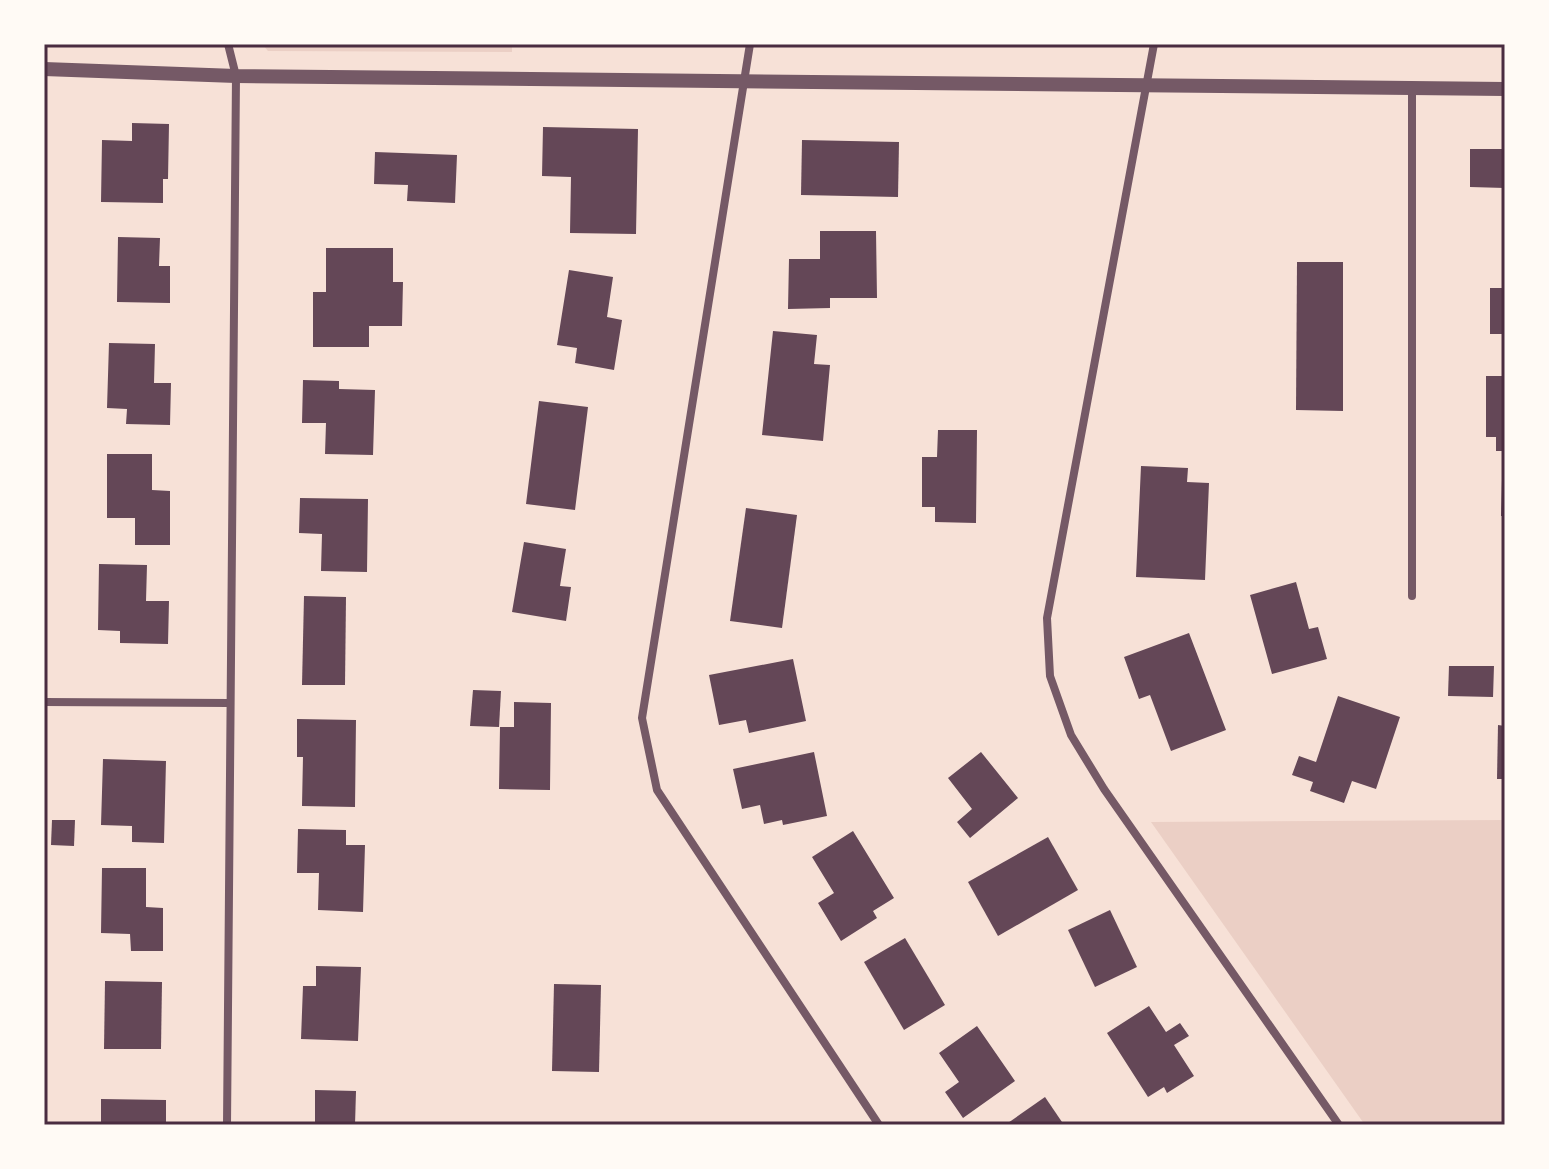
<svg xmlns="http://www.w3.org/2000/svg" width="1549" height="1169" font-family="Signika,sans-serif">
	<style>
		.green { fill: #ebcfc5 }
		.building { fill: #644757 }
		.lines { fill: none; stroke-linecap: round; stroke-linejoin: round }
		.minor { stroke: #755966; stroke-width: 8 }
		.tertiary { stroke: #755966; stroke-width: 14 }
		.neatline { fill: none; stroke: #4a2c40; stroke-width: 3 }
	</style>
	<rect width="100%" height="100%" fill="#f7e1d7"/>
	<!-- green -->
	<g class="green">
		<path d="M 262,44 L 512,44 L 512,52 L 268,51 Z"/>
		<path d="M 1505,820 L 1505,1125 L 1365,1125 L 1151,822 Z"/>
	</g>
	<!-- building -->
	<g class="building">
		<path d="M 132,123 L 169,124 L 168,179 L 163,179 L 163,203 L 101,202 L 102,140 L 132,141 Z"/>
		<path d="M 543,127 L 638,129 L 636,234 L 570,233 L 571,177 L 542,176 Z"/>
		<path d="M 802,140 L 899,142 L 898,197 L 801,195 Z"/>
		<path d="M 1470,149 L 1505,149 L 1505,188 L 1470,187 Z"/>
		<path d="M 375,152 L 457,155 L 455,203 L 407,201 L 408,185 L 374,184 Z"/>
		<path d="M 820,231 L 876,231 L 877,298 L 830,298 L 830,308 L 788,309 L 789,259 L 820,259 Z"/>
		<path d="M 118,237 L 160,238 L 159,266 L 170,266 L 170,303 L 117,302 Z"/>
		<path d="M 326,248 L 393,248 L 393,282 L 403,282 L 402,326 L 369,326 L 369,347 L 313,347 L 313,292 L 326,292 Z"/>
		<path d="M 1297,262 L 1343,262 L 1343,411 L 1296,410 Z"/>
		<path d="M 569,270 L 613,277 L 607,317 L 622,320 L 614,370 L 575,363 L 577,348 L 557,345 Z"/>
		<rect x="1490" y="288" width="15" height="46"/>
		<path d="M 773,331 L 817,335 L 814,364 L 830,365 L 823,441 L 762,435 Z"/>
		<path d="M 109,343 L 155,344 L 154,383 L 171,383 L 170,425 L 126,424 L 127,409 L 107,408 Z"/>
		<path d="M 1486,376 L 1505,376 L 1505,451 L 1496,451 L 1496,437 L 1486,437 Z"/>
		<path d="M 303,380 L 339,381 L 339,389 L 375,390 L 373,455 L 325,454 L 326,423 L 302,423 Z"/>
		<path d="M 539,401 L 588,407 L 575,510 L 526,504 Z"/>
		<path d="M 938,430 L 977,430 L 976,523 L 935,522 L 935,507 L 922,507 L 922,457 L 937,457 Z"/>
		<path d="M 107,454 L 152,454 L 152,490 L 170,491 L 170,545 L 135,545 L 135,518 L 107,518 Z"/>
		<path d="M 1141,466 L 1188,468 L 1187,482 L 1209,483 L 1205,580 L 1136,577 Z"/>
		<path d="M 1502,480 L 1505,480 L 1505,516 L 1501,516 Z"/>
		<path d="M 300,498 L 368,499 L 367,572 L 321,571 L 322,534 L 299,533 Z"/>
		<path d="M 746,508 L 797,515 L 782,628 L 730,621 Z"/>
		<path d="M 524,542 L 566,549 L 560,586 L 571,587 L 566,621 L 512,612 Z"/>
		<path d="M 99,564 L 147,565 L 146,601 L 169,601 L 168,644 L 120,643 L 120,631 L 98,630 Z"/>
		<path d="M 1296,582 L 1309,629 L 1318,627 L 1327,659 L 1272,674 L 1250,595 Z"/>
		<path d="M 304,596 L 346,597 L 345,685 L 302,685 Z"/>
		<path d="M 1189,633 L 1226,730 L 1171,751 L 1150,695 L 1139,699 L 1124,657 Z"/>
		<path d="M 793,659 L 806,721 L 749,733 L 746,720 L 719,725 L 709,675 Z"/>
		<path d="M 1449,666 L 1494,666 L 1493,697 L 1448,696 Z"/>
		<path d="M 473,690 L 501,691 L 499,727 L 470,726 Z"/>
		<path d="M 1338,696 L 1400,717 L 1376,789 L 1352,781 L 1344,803 L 1310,791 L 1313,782 L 1292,775 L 1299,756 L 1316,762 Z"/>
		<path d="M 514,702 L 551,703 L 550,790 L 499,789 L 500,727 L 514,727 Z"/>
		<path d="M 297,719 L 356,720 L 355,807 L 302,806 L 303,757 L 297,757 Z"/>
		<path d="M 1498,725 L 1505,726 L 1505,779 L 1497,779 Z"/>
		<path d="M 814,752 L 827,816 L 783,825 L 782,820 L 764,824 L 760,805 L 742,809 L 733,769 Z"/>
		<path d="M 981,752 L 1018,798 L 970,838 L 957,822 L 972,809 L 948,778 Z"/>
		<path d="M 103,759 L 166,761 L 164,843 L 132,842 L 132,826 L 101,825 Z"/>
		<path d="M 52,820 L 75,820 L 74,846 L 51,845 Z"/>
		<path d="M 298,829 L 346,830 L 346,845 L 365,845 L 363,912 L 318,910 L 319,873 L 297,873 Z"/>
		<path d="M 853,831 L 894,898 L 873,911 L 877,918 L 841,941 L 818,903 L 834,893 L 812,857 Z"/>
		<path d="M 1048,837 L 1078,890 L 998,936 L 968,882 Z"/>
		<path d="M 102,868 L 146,868 L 146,907 L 163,908 L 163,951 L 131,951 L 130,934 L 101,933 Z"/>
		<path d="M 1110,910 L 1137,967 L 1095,987 L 1068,930 Z"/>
		<path d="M 905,938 L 945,1005 L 904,1030 L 864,962 Z"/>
		<path d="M 316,966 L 361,967 L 358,1041 L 301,1039 L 303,986 L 316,986 Z"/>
		<path d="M 105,981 L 162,982 L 161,1049 L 104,1049 Z"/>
		<path d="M 554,984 L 601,985 L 599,1072 L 552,1071 Z"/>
		<path d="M 1149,1006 L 1166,1032 L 1180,1023 L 1189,1036 L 1174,1045 L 1194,1076 L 1167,1093 L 1164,1087 L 1148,1097 L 1107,1033 Z"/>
		<path d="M 977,1026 L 1015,1081 L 963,1118 L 945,1092 L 959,1082 L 939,1053 Z"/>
		<path d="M 315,1090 L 356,1091 L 355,1125 L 315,1125 Z"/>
		<path d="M 1045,1097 L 1064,1125 L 1005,1125 Z"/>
		<path d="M 101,1099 L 166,1100 L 166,1125 L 101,1125 Z"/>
	</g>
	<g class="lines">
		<!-- minor -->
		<g class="minor">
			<path d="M 750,44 L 642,718 L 657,790 L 879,1125"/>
			<path d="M 1154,44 L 1047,618 L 1050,676 L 1071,735 L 1104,789 L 1339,1125"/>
			<path d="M 1412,88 L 1412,596"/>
			<path d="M 44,702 L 229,703"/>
			<path d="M 227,1125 L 236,76 L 228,44"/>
		</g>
		<!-- tertiary -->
		<path class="tertiary" d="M 44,69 L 236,76 L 1505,89"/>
	</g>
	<!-- border -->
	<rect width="1549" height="1169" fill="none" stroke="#fffaf5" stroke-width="92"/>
	<rect x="46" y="46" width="1457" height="1077" class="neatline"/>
</svg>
